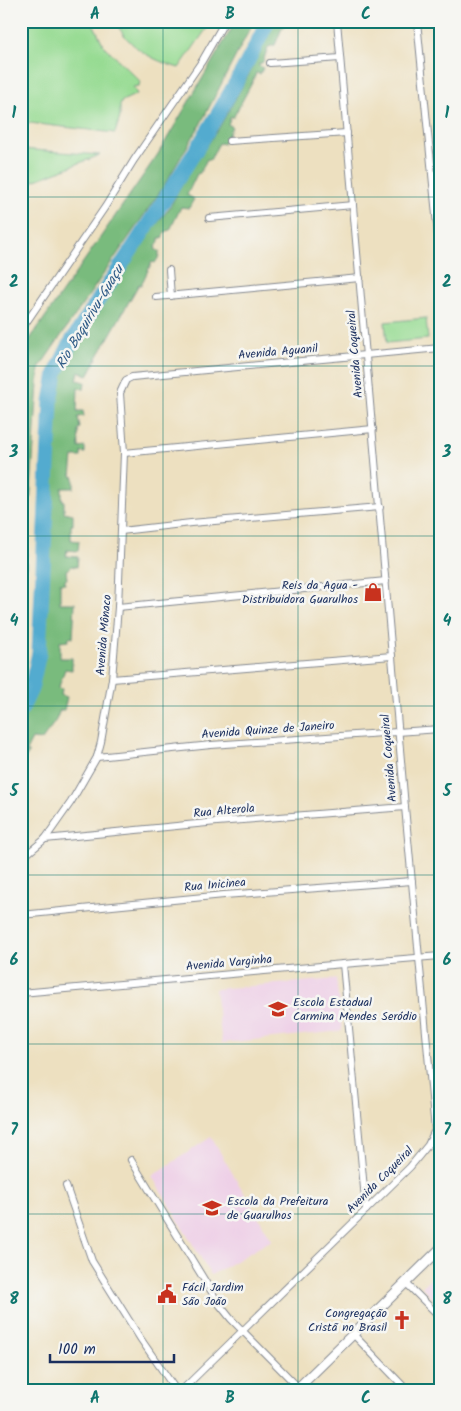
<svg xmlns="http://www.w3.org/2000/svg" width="461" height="1411" font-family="Kalam,sans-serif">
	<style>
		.built { fill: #eed0e7 }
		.green { fill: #97db93; stroke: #598578 }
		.forest { fill: #79bb7d; stroke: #4a756e }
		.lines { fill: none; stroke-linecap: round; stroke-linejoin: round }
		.river { stroke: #52abcf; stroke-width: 15 }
		.street-casing { stroke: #84888f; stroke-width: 8 }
		.secondary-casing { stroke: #84888f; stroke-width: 11 }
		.street { stroke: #fff; stroke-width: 6 }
		.secondary { stroke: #fff; stroke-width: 9 }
		.grid { fill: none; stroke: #0f766e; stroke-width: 1; stroke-opacity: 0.55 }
		.labels { text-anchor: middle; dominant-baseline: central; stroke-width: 5; stroke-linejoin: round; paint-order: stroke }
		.street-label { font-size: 12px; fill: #1b2f5e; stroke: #f6f6f2 }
		.poi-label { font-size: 12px; fill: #1b2f5e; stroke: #f6f6f2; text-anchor: start }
		.water-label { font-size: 14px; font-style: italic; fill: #2e5a86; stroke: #f6f6f2 }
		.neatline { fill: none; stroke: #0f766e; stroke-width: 2 }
		.grid-label { font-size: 16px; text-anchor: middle; font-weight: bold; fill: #0f766e }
	</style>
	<rect width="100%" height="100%" fill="#f6f6f2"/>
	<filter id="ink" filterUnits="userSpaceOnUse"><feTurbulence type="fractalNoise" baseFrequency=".02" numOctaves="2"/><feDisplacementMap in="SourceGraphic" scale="10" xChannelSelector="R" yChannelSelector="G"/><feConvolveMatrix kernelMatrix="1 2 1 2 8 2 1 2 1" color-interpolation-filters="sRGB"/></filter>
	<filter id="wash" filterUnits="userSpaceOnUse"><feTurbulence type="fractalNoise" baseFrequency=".0096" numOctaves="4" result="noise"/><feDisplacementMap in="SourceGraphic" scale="20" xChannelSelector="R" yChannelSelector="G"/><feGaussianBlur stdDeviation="1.12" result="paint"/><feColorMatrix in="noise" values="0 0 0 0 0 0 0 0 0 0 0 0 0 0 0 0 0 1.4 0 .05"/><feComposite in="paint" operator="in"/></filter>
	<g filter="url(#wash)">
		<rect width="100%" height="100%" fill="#ede0c0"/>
		<!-- built -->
		<g class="built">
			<path d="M 336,979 L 342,1031 L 222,1043 L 215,989 Z"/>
			<path d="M 211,1137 L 272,1240 L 211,1275 L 152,1176 Z"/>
			<path d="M 440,1268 L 440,1305 L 422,1287 Z"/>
		</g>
		<!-- green -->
		<g class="green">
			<path d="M 21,21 L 92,21 L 104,46 L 140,81 L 139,86 L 133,87 L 137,94 L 122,101 L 120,105 L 120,117 L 115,133 L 21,122 Z"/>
			<path d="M 115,21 L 212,21 L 179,68 C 152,60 129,48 115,21 Z"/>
			<path d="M 21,149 L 100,155 L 21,186 Z"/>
			<path d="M 426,318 L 428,339 L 387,343 L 385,322 Z"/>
		</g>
		<!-- forest -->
		<g class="forest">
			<path d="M 236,21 L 254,21 L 200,125 L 162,189 L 39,368 L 21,643 L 21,352 L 158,154 Z"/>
			<path d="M 274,21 L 292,21 L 287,22 L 286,26 L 282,28 L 275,45 L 268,47 L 263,62 L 258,65 L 263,68 L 260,74 L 256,73 L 253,81 L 233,118 L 231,116 L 228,124 L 232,127 L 223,144 L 219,143 L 210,160 L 207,159 L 200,173 L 197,174 L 187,195 L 194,199 L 189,208 L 181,207 L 170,230 L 165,232 L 162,238 L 159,238 L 159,241 L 155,249 L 160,252 L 158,254 L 160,255 L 155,263 L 152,262 L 141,285 L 139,284 L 98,356 L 88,376 L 79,371 L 77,380 L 85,382 L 84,389 L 78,388 L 77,411 L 83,411 L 84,416 L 78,417 L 80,428 L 78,429 L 79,448 L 85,447 L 85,453 L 81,452 L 81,457 L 73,457 L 71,476 L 74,477 L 74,488 L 62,488 L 62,500 L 64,500 L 64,512 L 73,514 L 73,525 L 71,525 L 71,540 L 79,541 L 78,551 L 67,550 L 66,556 L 78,557 L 77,567 L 71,566 L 69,569 L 66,570 L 67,579 L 65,579 L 65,583 L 60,583 L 60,603 L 75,603 L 73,638 L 69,637 L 68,641 L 60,642 L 60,658 L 72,658 L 72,670 L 65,669 C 63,676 60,681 59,688 L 62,689 L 61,695 L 67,697 L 64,710 L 60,710 L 56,720 L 42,740 L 32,739 L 26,751 L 29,753 L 25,759 L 23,757 L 21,759 L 21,721 L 32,694 L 44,653 L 49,527 L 53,484 L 51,444 L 55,406 L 68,353 L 100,301 L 151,231 L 168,210 L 188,174 L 220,126 L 249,74 Z"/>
		</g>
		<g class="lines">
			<!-- river -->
			<path class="river" d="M 21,710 L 31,689 L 39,653 L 51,401 L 56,373 L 70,344 C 137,238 213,135 268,21"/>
		</g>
	</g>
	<g filter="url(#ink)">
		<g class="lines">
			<!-- street casing -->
			<g class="street-casing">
				<g id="street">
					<path d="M 417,21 L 440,256"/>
					<path d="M 270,63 L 340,58"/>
					<path d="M 229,141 L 347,133"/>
					<path d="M 209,218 L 353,205"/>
					<path d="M 169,270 L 171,296"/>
					<path d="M 156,297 L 360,278"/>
					<path d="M 21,330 L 105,207 L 134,160 L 202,61 L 225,21"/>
					<path d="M 124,453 L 373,429"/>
					<path d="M 121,531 L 191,523 L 380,507"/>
					<path d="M 118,607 L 386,581"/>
					<path d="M 112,679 L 392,656"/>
					<path d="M 97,757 L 211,745 L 440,729"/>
					<path d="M 45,839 L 217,822 L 405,807"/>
					<path d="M 21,859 L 45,839 L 71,802 L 97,757 L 101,742 L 112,679 L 118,607 L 124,453 L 120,393 L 126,380 L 132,377 L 440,348"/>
					<path d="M 21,915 L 224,895 L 412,881"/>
					<path d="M 343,964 L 366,1210"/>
					<path d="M 21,993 L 343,964 L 440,956"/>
					<path d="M 131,1160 L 219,1304 L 231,1319 L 300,1389"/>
					<path d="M 66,1186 L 92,1261 L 140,1338 L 176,1390"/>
					<path d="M 406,1283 L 440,1317"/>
					<path d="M 353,1334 L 407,1390"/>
					<path d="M 182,1390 L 410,1167 L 428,1145 L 435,1130 L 405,807 L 337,21"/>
				</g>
			</g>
			<!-- secondary casing -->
			<g class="secondary-casing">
				<path id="secondary" d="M 296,1390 L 440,1249"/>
			</g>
			<!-- street -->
			<use href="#street" class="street"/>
			<!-- secondary -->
			<use href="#secondary" class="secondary"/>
		</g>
	</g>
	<!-- grid -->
	<path class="grid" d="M 163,21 L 163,1390M 298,21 L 298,1390M 21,197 L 440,197M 21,366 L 440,366M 21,536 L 440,536M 21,706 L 440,706M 21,875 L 440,875M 21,1044 L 440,1044M 21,1214 L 440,1214"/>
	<!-- icons -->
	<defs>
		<g id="shop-bare" transform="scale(1.5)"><path d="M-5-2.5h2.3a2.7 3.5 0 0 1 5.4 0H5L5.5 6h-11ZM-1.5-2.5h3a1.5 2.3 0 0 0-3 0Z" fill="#c8321e" stroke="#f6f6f2" stroke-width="2.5" paint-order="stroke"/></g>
		<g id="school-bare" transform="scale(1.5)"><path d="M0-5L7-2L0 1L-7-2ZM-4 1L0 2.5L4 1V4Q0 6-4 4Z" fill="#c8321e" stroke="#f6f6f2" stroke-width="2.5" paint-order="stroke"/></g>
		<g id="civic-bare" transform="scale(1.5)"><path d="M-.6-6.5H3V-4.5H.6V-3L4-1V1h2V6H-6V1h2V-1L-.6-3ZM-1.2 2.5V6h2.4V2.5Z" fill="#c8321e" stroke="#f6f6f2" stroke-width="2.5" paint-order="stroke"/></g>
		<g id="church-bare" transform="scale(1.5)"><path d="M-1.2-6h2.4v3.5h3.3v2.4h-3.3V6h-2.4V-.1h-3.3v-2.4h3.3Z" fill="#c8321e" stroke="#f6f6f2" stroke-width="2.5" paint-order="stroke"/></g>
	</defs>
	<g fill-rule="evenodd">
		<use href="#shop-bare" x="373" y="592"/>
		<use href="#school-bare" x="278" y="1009"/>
		<use href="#school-bare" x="212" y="1208"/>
		<use href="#civic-bare" x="167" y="1294"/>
		<use href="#church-bare" x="402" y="1320"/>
	</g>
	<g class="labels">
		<!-- street labels -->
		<g class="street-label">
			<text transform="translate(278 352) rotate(-5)">Avenida Aguanil</text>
			<text transform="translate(355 354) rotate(-95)">Avenida Coqueiral</text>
			<text transform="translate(104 635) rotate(-85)">Avenida Mônaco</text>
			<text transform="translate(268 730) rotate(-4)">Avenida Quinze de Janeiro</text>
			<text transform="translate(389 758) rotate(-95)">Avenida Coqueiral</text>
			<text transform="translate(224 811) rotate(-5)">Rua Alterola</text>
			<text transform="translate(215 885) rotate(-5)">Rua Inicinea</text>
			<text transform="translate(229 963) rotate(-5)">Avenida Varginha</text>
			<text transform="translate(380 1180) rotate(-45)">Avenida Coqueiral</text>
		</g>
		<!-- poi labels -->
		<g class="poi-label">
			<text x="358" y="585" text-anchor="end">Reis da Agua -<tspan x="358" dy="14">Distribuidora Guarulhos</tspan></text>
			<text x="293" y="1002">Escola Estadual<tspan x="293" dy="14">Carmina Mendes Seródio</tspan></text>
			<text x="227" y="1201">Escola da Prefeitura<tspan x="227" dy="14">de Guarulhos</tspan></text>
			<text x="182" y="1287">Fácil Jardim<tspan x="182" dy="14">São João</tspan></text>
			<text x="387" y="1313" text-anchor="end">Congregação<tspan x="387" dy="14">Cristã no Brasil</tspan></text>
		</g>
		<!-- water labels -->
		<g class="water-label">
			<text transform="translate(90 317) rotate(-59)">Rio Baquirivu-Guaçu</text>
		</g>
	</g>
	<!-- margin -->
	<rect width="461" height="1411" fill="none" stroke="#f6f6f2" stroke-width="55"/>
	<!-- scale -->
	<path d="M50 1354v8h124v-8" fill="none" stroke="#1b2f5e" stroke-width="2.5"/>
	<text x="58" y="1354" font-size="15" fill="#1b2f5e" stroke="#f6f6f2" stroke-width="4" paint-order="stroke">100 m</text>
	<rect x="28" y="28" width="406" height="1356" class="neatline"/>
	<g class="grid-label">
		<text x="95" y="19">A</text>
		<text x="230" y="19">B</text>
		<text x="366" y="19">C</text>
		<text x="14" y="118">1</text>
		<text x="447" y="118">1</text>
		<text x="14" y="287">2</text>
		<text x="447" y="287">2</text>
		<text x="14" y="457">3</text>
		<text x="447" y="457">3</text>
		<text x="14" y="626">4</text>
		<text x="447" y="626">4</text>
		<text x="14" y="796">5</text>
		<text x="447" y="796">5</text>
		<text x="14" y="965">6</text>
		<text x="447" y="965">6</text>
		<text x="14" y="1135">7</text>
		<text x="447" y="1135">7</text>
		<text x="14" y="1304">8</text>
		<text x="447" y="1304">8</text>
		<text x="95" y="1403">A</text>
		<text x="230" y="1403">B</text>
		<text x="366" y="1403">C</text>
	</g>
</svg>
